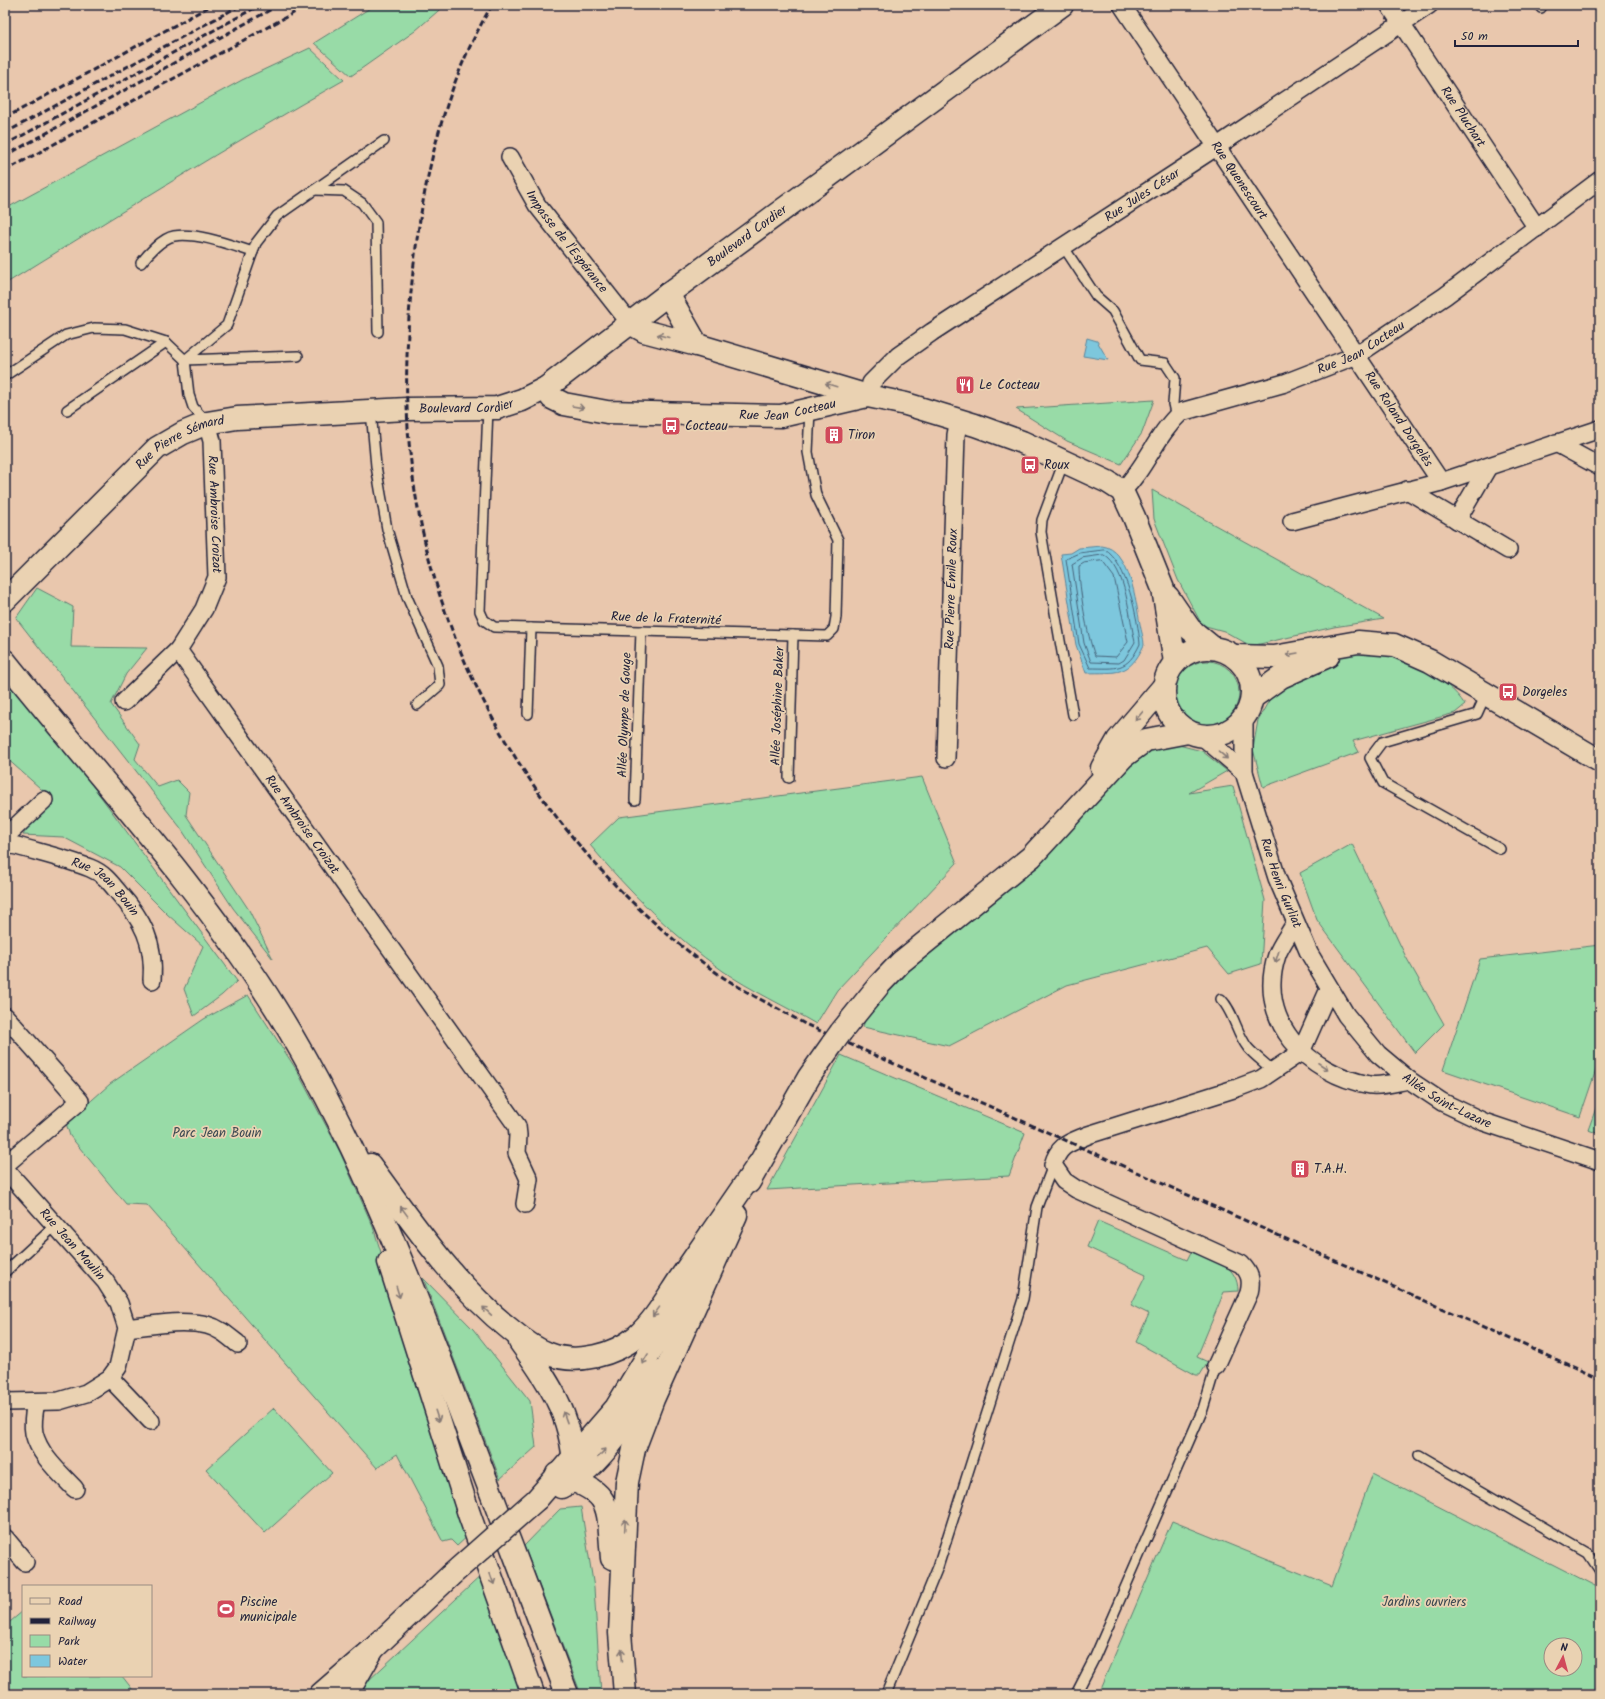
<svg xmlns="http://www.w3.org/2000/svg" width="1605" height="1699" font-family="Kalam,sans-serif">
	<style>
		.green { fill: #98dba7; stroke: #5d7e71; fill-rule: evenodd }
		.water { fill: #7dc7dd; stroke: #59859c }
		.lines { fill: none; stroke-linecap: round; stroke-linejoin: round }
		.shore { stroke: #46647c; stroke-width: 1 }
		.service-casing { stroke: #22223b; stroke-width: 12 }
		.minor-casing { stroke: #22223b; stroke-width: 20 }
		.tertiary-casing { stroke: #22223b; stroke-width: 25 }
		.secondary-casing { stroke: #22223b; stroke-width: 25 }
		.primary-casing { stroke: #22223b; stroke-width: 25 }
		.service { stroke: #ead2b2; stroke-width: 9 }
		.minor { stroke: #ead2b2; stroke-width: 17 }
		.tertiary { stroke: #ead2b2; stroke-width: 22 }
		.secondary { stroke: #ead2b2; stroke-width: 22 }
		.primary { stroke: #ead2b2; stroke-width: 22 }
		.rail { stroke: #22223b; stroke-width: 3; stroke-dasharray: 6 3; stroke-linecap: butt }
		.tertiary-bridge-casing { stroke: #22223b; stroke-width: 25; stroke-linecap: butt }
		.tertiary-bridge { stroke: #ead2b2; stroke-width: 22 }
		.oneway { stroke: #867a76 }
		.labels { text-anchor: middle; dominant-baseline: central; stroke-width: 3.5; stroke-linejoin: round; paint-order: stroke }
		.street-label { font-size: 13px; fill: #22223b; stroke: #ead2b2 }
		.poi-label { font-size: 13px; fill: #22223b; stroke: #ead2b2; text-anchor: start }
		.park-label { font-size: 13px; fill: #3a4751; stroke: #ead2b2 }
	</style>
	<rect width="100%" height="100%" fill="#e9c7ad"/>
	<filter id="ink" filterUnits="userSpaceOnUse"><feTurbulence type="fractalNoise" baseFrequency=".025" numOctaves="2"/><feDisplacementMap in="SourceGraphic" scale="8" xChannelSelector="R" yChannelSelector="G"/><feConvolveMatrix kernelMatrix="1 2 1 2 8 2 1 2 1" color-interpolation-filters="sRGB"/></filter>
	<g filter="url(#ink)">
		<!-- green -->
		<g class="green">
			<path d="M 375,5 L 445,5 L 415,31 L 351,76 L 314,43 Z"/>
			<path d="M 310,48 L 344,80 C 229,145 117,215 5,284 L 5,209 L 242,80 Z"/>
			<path d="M 1154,400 L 1142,433 L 1121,464 L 1067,441 L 1016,409 Z"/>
			<path d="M 1152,490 L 1384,619 L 1334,627 L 1251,646 L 1224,631 L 1202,625 L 1178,580 L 1154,519 Z"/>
			<path d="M 37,588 L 73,607 L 71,647 L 147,648 L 126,674 L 111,704 L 140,744 L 135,759 L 158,787 L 177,780 L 189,792 L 186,815 L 249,910 L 273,959 L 233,908 L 180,827 L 16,618 Z"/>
			<path d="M 1375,650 C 1406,664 1446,674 1465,705 L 1455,713 L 1353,741 L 1359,752 L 1263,787 L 1253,749 L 1258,720 L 1280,681 L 1342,656 Z"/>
			<circle cx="1207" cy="693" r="32"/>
			<path d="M 5,667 L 237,981 L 222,995 L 194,1016 L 184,989 L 203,946 L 167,914 L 120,867 L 63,837 L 23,835 L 49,796 L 5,757 Z"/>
			<path d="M 1167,742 L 1202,751 L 1227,771 L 1189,793 L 1233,786 L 1265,900 L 1261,964 L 1229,974 L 1207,948 L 1067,985 L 949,1046 L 863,1027 L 868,1008 L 957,925 L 1061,842 L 1119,775 L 1147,747 Z"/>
			<path d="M 922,777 L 957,863 L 837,990 L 816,1024 C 787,1007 750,990 723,971 C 673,936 629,892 590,845 L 619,817 Z"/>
			<path d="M 1352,844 L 1406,957 L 1444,1024 L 1415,1053 L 1317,920 L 1300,873 Z"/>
			<path d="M 1600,945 L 1600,1058 L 1580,1117 L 1443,1070 L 1480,959 Z"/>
			<path d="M 248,995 L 296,1069 L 340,1152 L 373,1227 L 470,1534 L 457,1546 L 451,1540 L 443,1542 L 397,1454 L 377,1468 L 147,1205 L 126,1204 L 70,1136 L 66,1123 L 110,1084 L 204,1019 Z"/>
			<path d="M 841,1055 L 1025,1133 L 1009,1176 L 767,1190 Z"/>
			<path d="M 1600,1097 L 1600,1134 L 1588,1130 Z"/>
			<path d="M 1098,1221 L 1187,1260 L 1191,1252 L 1197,1254 L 1198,1251 C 1217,1260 1238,1267 1238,1291 L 1224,1292 L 1197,1357 L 1208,1362 L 1200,1375 L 1196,1375 L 1136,1342 L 1149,1314 L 1131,1305 L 1146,1275 L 1087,1247 Z"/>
			<path d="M 423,1278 L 473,1329 L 530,1401 L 536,1447 L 500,1479 Z"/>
			<path d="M 274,1408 L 332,1473 L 265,1533 L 206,1469 Z"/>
			<path d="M 1373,1473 L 1600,1589 L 1600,1694 L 1098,1694 L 1172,1521 L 1332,1586 ZM 1551,1645 L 1575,1645 L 1575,1669 L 1551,1669 Z"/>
			<path d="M 581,1507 L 594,1588 L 601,1694 L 581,1694 L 524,1546 L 560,1509 Z"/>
			<path d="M 485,1572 L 527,1694 L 357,1694 L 368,1681 Z"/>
			<path d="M 23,1611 L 23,1676 L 122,1676 L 136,1694 L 5,1694 L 5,1626 Z"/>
		</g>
		<!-- water -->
		<g class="water">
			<path d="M 1087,338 L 1097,341 L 1108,360 L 1083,356 Z"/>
			<path d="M 1102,546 C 1130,549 1136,602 1140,624 C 1141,631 1144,638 1144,645 C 1129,677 1117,672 1086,673 L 1076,645 L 1061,554 L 1071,553 L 1079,548 Z"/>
		</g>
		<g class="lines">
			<!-- shore -->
			<g class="shore">
				<path d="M 1105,550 C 1127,562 1138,620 1140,644 C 1127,672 1116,668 1090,668 L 1079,644 L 1066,559 L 1080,553 Z"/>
				<path d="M 1104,555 C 1127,569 1129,618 1135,642 L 1124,660 L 1119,663 L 1091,662 L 1084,643 L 1072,564 L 1082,558 Z"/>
				<path d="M 1102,561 L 1114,577 L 1128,642 L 1116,657 L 1095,656 C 1087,635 1079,589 1079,566 L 1084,563 Z"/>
			</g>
			<!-- service casing -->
			<g class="service-casing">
				<g id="service">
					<path d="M 1539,5 L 1541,8"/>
					<path d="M 314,190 L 344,191 L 362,203 L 376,222 L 378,332"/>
					<path d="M 1063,246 L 1096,296 L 1113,311 L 1140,360 L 1165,363 L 1175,378 L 1173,404 L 1176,417"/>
					<path d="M 141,263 C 147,255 162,238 174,236 C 197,232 231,245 253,252"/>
					<path d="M 298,356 L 185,360 L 227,325 L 256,243 L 277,216 L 384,141"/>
					<path d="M 6,375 L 66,335 L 94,328 L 125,329 L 166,342 L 185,360 L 189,395 L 193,407 L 207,423"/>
					<path d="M 488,408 L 480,611 L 484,620 L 494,627 L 827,636 L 834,629 L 836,617 L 838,540 L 816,495 L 808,452 L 810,410"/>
					<path d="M 67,410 L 166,342"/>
					<path d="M 371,411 L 376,466 L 387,529 L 407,597 L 438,666 L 440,685 L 417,705"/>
					<path d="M 1064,461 L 1042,520 L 1041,532 L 1073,715"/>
					<path d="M 1486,694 L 1477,714 L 1382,742 L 1370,758 L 1383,783 L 1500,849"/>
					<path d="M 528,714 L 531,628"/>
					<path d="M 789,778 L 793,635"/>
					<path d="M 635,800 L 641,631"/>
					<path d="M 1221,999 C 1234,1012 1236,1033 1248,1048 C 1255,1056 1265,1063 1273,1071"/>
					<path d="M 5,1272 L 55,1226"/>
					<path d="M 1419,1455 L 1588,1553 L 1600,1571"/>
					<path d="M 886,1694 L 938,1567 L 1023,1299 L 1037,1207 L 1053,1165"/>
					<path d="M 1076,1694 L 1094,1659 L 1203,1409 L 1216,1366"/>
				</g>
			</g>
			<!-- minor casing -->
			<g class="minor-casing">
				<g id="minor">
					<path id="s1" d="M 1122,5 L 1441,482"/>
					<path id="s2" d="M 1389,5 L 1537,228"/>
					<path id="s3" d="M 510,157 L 537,205 L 630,323"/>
					<path id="s4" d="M 868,396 L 871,383 L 898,356 L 932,332 L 1216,147 L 1429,5"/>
					<path id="s5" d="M 207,423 L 212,441 L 217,577 L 204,609 L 178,650 L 517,1126 L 518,1135 L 517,1153 L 529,1179 L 525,1204"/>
					<path d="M 1556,443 L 1600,467"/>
					<path d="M 1407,490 L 1508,550"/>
					<path id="s6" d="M 1122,491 C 1146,468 1156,435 1181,412 L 1285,383 L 1357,355 L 1445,296 L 1600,180"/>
					<path d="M 1457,520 L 1488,467"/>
					<path d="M 1292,521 L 1441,482 L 1600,429"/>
					<path d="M 124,702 L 178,650"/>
					<path id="s7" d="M 1244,720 L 1244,772 L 1277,878 L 1309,953 L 1346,1015 L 1378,1054 L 1409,1080 L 1442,1102 L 1484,1122 L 1600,1161"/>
					<path d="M 1203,737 L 1244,772"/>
					<path id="s8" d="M 946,758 L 956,435 L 959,420"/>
					<path d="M 5,837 L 44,800"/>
					<path id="s9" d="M 5,844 L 17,846 C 41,853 67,859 90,868 C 103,873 110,882 118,892 C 143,920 155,943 152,980"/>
					<path d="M 1295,923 C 1290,933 1281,944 1277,955 C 1255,1021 1308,1074 1370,1085 C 1381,1087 1397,1082 1409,1080"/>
					<path d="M 5,1016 L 80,1101 L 5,1165"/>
					<path id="s10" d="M 5,1169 L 105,1281 L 119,1303 L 127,1328 L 118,1367 L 110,1378 L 86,1393 L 59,1401 L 5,1402"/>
					<path d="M 127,1328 C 152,1325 181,1319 207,1325 C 219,1328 228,1336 238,1344"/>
					<path d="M 1216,1366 L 1249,1293 C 1252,1280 1250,1273 1241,1264 L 1076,1189 L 1064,1181 L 1053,1165 C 1059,1144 1070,1143 1088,1135 L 1237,1088 L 1261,1079 L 1301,1052 L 1329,989"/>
					<path d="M 110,1378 L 151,1421"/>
					<path d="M 36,1402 C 34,1412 32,1423 34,1433 C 39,1455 60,1473 75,1489"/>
					<path d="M 5,1538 L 25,1562"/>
				</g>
			</g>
			<!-- tertiary casing -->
			<g class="tertiary-casing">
				<g id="tertiary">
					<path id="s11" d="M 668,294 L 1062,5"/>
					<path d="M 1102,768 L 1118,740 L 1164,686"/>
					<path d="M 841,1032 L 879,985 L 901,962 L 1031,857 L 1123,757 L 1146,740 L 1188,732"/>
					<path d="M 749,1182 L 809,1077 L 833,1043"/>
					<path d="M 561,1487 C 604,1466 634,1412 656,1372"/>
					<path d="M 537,1499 L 616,1408 L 708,1256"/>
					<path d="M 321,1694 L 373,1649 L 450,1576"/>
				</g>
			</g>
			<!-- secondary casing -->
			<g class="secondary-casing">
				<g id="secondary">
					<path d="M 630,323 L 644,331 L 697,345 L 868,396 L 906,404 L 975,425 L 1022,442 L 1108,482 L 1122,491 L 1134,517 L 1163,589 L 1175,662"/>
					<path id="s12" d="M 546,388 L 552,398 L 564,404 L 607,412 L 781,416 L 867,396"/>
					<path d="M 1168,597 L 1190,629 L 1213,648"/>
					<path id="s13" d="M 5,600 L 157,448 L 183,433 L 207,423 L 237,418 L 407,409 L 497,408 L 522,400 L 546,388 L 668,294 L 697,345"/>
					<circle cx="1208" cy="692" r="44"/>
					<path d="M 1235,656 L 1274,657 L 1358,642 L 1394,645 L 1430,661 L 1600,761"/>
					<path d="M 1253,697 L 1281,677 L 1328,656"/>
				</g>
			</g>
			<!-- primary casing -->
			<g class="primary-casing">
				<g id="primary">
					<path d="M 5,661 C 97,776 198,884 276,1009 C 352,1131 405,1265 455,1398 C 493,1497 530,1595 567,1694"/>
					<path d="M 370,1165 C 413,1223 454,1285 511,1330 C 523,1340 535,1349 549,1354 C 577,1365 615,1355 637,1336 C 654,1321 667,1298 679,1280 C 705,1242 732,1203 758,1165"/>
					<path d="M 389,1262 L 469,1514 L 533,1694"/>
					<path d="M 520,1342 C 554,1389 574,1420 575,1480"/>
					<path d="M 557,1474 C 614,1494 607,1503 612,1558"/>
					<path d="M 347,1694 L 373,1649"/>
					<path d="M 625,1694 L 620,1633 L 627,1482 L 634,1449 L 653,1399 L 736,1215"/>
				</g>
			</g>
			<!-- service -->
			<use href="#service" class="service"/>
			<!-- minor -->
			<use href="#minor" class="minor"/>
			<!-- tertiary -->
			<use href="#tertiary" class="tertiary"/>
			<!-- secondary -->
			<use href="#secondary" class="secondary"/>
			<!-- primary -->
			<use href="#primary" class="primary"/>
			<!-- rail -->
			<g class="rail">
				<path d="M 492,5 C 444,85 423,180 413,272 C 405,347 403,422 416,497 C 447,687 562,862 717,973 C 744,992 776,1007 805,1024 L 1600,1379"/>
				<path d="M 5,118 L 212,5"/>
				<path d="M 5,133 L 241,5"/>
				<path d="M 5,145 L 260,5"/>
				<path d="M 5,156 L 279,5"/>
				<path d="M 5,171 L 308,5"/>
			</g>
			<!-- tertiary-bridge casing -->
			<g class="tertiary-bridge-casing">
				<g id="tertiary-bridge">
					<path d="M 833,1043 L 841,1032"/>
					<path d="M 450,1576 L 537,1499"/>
				</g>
			</g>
			<!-- tertiary-bridge -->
			<use href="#tertiary-bridge" class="tertiary-bridge"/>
		</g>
		<!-- one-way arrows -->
		<defs><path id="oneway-shaft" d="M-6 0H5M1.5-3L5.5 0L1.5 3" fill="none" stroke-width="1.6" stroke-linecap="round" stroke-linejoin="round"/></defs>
		<g class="oneway">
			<use href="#oneway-shaft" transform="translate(663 336) rotate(-166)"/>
			<use href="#oneway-shaft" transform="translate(831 385) rotate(-163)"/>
			<use href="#oneway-shaft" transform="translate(578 407) rotate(10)"/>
			<use href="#oneway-shaft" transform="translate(1292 654) rotate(170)"/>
			<use href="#oneway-shaft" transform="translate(1139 716) rotate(130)"/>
			<use href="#oneway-shaft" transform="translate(1223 755) rotate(41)"/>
			<use href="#oneway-shaft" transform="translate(1277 957) rotate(107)"/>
			<use href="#oneway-shaft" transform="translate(1323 1066) rotate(33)"/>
			<use href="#oneway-shaft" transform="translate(404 1211) rotate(-126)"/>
			<use href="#oneway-shaft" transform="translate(398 1292) rotate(73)"/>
			<use href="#oneway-shaft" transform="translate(487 1311) rotate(-137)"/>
			<use href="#oneway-shaft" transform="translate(656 1312) rotate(126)"/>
			<use href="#oneway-shaft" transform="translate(645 1359) rotate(121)"/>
			<use href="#oneway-shaft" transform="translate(437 1416) rotate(72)"/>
			<use href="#oneway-shaft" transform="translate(565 1417) rotate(-110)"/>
			<use href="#oneway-shaft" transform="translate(602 1453) rotate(-46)"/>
			<use href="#oneway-shaft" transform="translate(625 1525) rotate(-87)"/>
			<use href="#oneway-shaft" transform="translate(492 1579) rotate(70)"/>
			<use href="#oneway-shaft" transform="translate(622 1655) rotate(-94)"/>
		</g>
	</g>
	<!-- icons -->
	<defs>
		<g id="restaurant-square" transform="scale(1)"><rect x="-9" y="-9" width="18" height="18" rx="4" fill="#d1495b" stroke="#ead2b2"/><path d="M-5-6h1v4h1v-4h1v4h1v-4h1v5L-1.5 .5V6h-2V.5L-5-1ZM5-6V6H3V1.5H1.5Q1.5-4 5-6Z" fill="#fff"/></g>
		<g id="bus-square" transform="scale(1)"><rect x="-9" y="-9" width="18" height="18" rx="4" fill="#d1495b" stroke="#ead2b2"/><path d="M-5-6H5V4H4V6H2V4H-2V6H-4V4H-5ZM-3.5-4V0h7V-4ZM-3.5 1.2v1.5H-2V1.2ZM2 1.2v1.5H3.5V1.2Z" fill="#fff"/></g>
		<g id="building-square" transform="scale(1)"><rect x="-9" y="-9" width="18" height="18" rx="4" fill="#d1495b" stroke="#ead2b2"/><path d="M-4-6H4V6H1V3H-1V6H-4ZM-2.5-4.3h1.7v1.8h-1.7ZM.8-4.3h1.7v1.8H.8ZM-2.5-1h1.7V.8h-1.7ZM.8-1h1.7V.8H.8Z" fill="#fff"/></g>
		<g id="stadium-square" transform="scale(1)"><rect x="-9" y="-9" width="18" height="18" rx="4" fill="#d1495b" stroke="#ead2b2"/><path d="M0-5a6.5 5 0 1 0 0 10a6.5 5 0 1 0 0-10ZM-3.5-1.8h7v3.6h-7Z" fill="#fff"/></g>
	</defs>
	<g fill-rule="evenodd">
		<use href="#restaurant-square" x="965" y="385"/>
		<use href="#bus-square" x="671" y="426"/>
		<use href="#building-square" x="834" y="435"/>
		<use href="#bus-square" x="1030" y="465"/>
		<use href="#bus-square" x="1508" y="692"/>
		<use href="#building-square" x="1300" y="1169"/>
		<use href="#stadium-square" x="226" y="1609"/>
	</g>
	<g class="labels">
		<!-- street labels -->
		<g class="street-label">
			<text stroke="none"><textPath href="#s2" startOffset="134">Rue Pluchart</textPath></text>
			<text stroke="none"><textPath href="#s1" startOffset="211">Rue Quenescourt</textPath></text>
			<text stroke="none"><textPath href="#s4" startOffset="344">Rue Jules César</textPath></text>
			<text stroke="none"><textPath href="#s11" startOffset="98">Boulevard Cordier</textPath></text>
			<text stroke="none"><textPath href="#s3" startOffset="102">Impasse de l'Espérance</textPath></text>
			<text stroke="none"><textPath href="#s6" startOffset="291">Rue Jean Cocteau</textPath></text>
			<text stroke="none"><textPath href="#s13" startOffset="531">Boulevard Cordier</textPath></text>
			<text stroke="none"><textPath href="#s12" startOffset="250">Rue Jean Cocteau</textPath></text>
			<text stroke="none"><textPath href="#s1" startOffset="498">Rue Roland Dorgelès</textPath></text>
			<text stroke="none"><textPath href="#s13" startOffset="238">Rue Pierre Sémard</textPath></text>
			<text stroke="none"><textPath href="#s5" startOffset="92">Rue Ambroise Croizat</textPath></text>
			<text stroke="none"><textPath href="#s8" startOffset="169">Rue Pierre Émile Roux</textPath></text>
			<text transform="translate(666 619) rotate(2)">Rue de la Fraternité</text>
			<text transform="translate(778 706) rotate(-88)">Allée Joséphine Baker</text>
			<text transform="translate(625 715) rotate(-88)">Allée Olympe de Gouge</text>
			<text stroke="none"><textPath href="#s5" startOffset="452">Rue Ambroise Croizat</textPath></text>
			<text stroke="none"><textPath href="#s7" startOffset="169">Rue Henri Gurliat</textPath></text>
			<text stroke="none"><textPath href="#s9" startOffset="112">Rue Jean Bouin</textPath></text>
			<text stroke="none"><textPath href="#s7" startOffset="451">Allée Saint-Lazare</textPath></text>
			<text stroke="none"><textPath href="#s10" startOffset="101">Rue Jean Moulin</textPath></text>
		</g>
		<!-- poi labels -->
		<g class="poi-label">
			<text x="979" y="385">Le Cocteau</text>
			<text x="685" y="426">Cocteau</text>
			<text x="848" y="435">Tiron</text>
			<text x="1044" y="465">Roux</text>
			<text x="1522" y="692">Dorgeles</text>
			<text x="1314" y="1169">T.A.H.</text>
			<text x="240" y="1602">Piscine<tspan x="240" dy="15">municipale</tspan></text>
		</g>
		<!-- park labels -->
		<g class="park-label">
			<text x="217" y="1133">Parc Jean Bouin</text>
			<text x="1424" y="1602">Jardins ouvriers</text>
		</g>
	</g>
	<!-- margin -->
	<rect width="1605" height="1699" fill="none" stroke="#ead2b2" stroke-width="20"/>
	<rect x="10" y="10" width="1585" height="1679" fill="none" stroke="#22223b" stroke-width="1.5" filter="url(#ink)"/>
	<!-- legend -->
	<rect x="22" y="1585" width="130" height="92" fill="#ead2b2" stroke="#9a8c82"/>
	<rect x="30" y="1598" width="20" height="6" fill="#ead2b2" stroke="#9a8c82"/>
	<text x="58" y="1605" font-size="12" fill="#22223b">Road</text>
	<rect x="30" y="1618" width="20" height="6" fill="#22223b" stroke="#9a8c82"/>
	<text x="58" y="1625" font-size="12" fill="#22223b">Railway</text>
	<rect x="30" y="1635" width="20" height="12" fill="#98dba7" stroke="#9a8c82"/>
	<text x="58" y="1645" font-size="12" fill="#22223b">Park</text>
	<rect x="30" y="1655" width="20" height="12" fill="#7dc7dd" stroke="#9a8c82"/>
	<text x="58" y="1665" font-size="12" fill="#22223b">Water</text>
	<!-- north arrow -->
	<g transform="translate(1563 1657) rotate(6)"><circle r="19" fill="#ead2b2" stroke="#9a8c82"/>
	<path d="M0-3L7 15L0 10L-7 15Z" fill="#d1495b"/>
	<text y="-6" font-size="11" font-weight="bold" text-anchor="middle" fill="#22223b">N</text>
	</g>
	<!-- scale -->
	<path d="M1455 40v6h123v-6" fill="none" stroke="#22223b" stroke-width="2"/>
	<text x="1461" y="40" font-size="12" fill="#22223b" stroke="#ead2b2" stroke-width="3" paint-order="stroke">50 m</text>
</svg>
